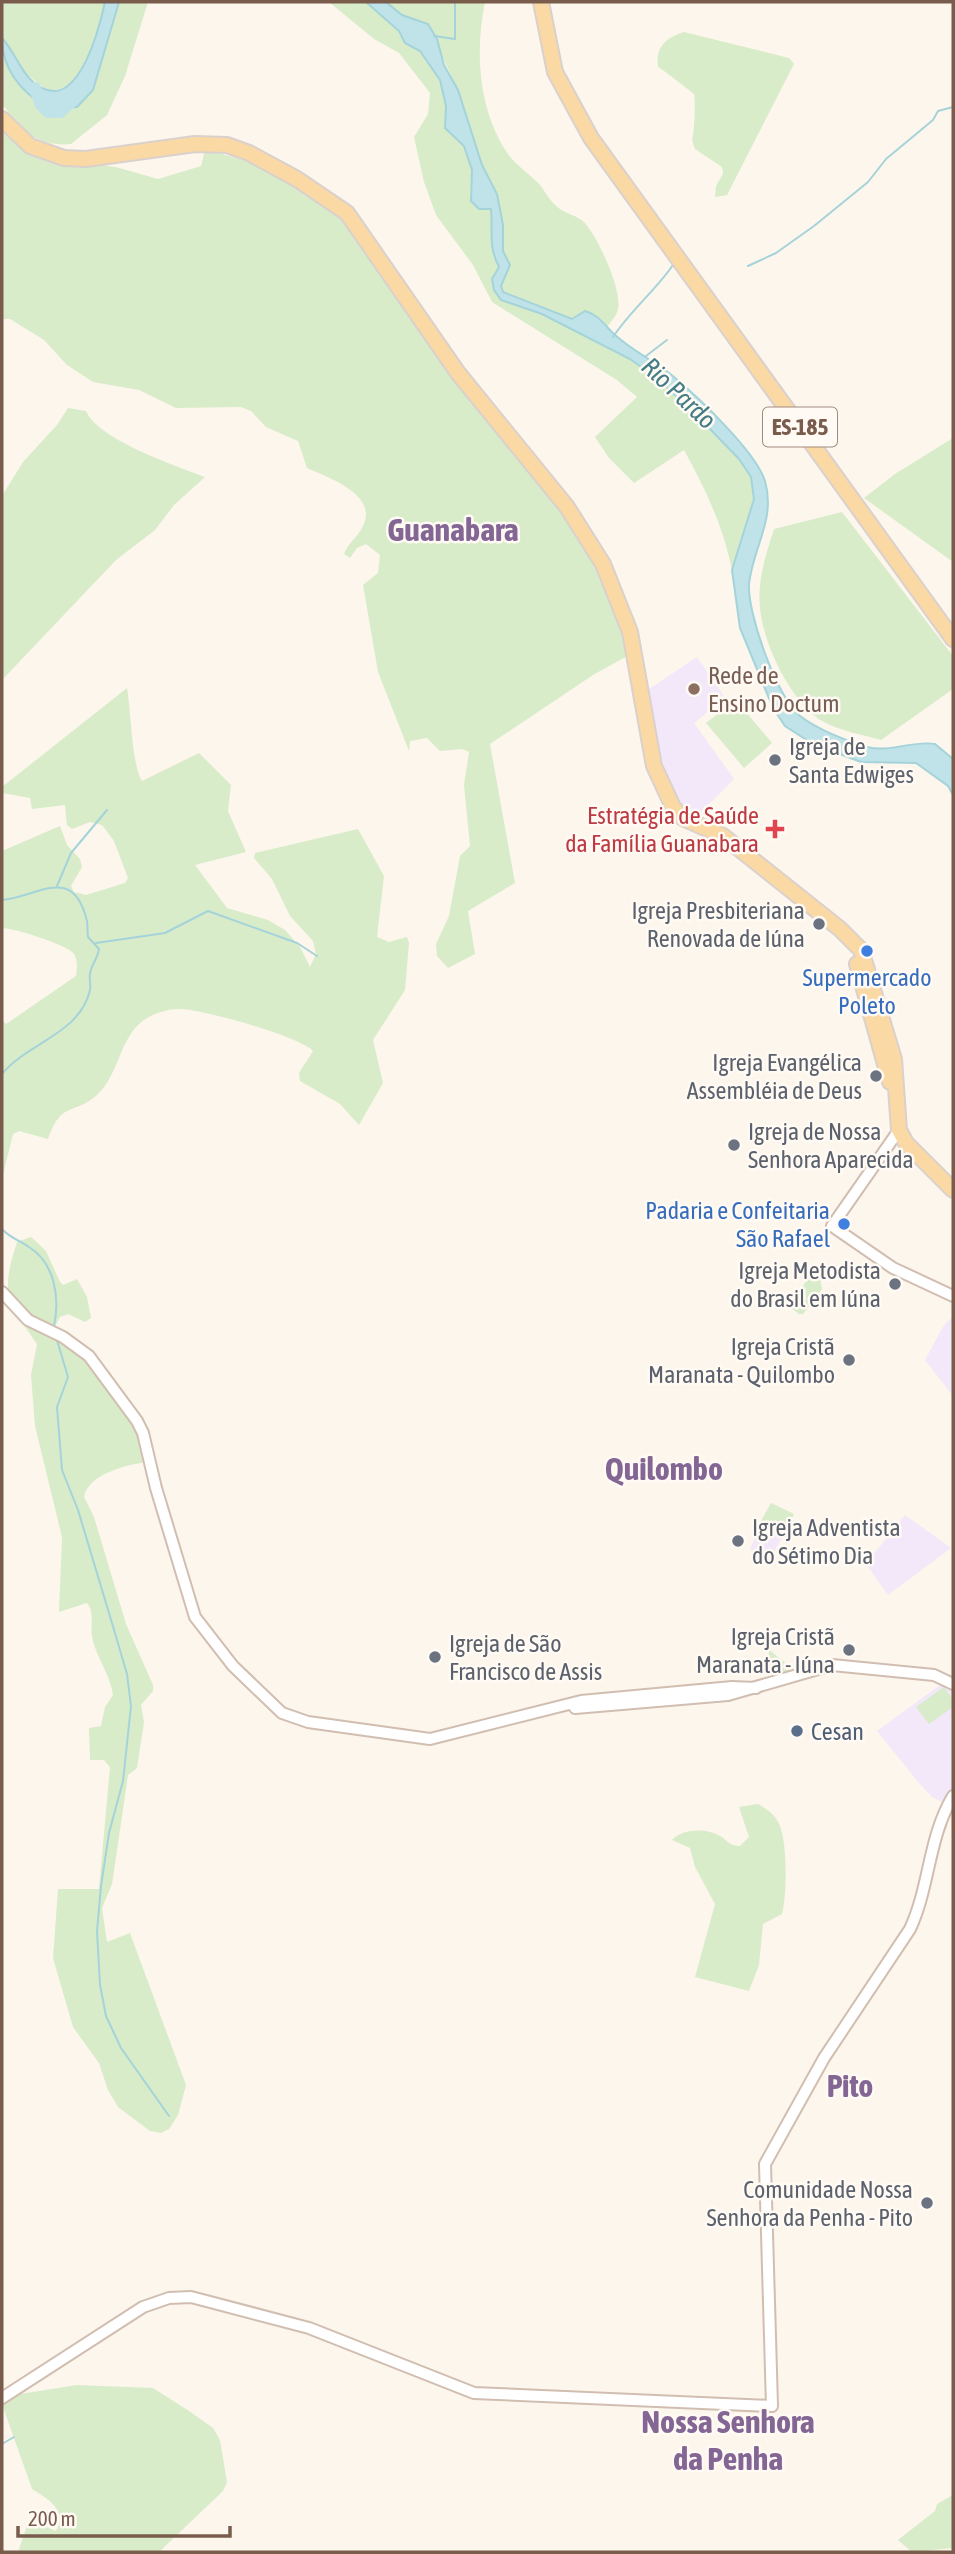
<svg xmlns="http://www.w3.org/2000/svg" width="955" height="2554" font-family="'Asap Condensed',sans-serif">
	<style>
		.education { fill: #f3e8fa }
		.green { fill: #d8ecc9 }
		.water { fill: #bfe3e8; stroke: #a5d3da; stroke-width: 2 }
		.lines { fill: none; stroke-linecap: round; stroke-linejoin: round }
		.stream { stroke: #a5d3da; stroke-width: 2 }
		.river { stroke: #bfe3e8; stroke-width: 12 }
		.minor-casing { stroke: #d1beb0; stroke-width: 14 }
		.major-casing { stroke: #dad1cd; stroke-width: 18 }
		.minor { stroke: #fff; stroke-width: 10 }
		.major { stroke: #fbd9a5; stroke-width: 14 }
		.education-dot { fill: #8d6e63; stroke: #fffaf3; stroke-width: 2.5 }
		.worship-dot { fill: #6b7280; stroke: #fffaf3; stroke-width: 2.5 }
		.health-dot { fill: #e0444e; stroke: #fffaf3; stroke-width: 2.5 }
		.shop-dot { fill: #3f7fe0; stroke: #fffaf3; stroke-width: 2.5 }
		.service-dot { fill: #5c6f8a; stroke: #fffaf3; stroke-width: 2.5 }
		.labels { text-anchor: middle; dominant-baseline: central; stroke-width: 5; stroke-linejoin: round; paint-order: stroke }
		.shield { fill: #fffaf3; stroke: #a28b7f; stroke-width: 2 }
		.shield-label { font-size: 23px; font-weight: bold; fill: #7a5c4d }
		.education-label { font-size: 24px; fill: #785e54; stroke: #fffaf3; text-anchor: start }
		.worship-label { font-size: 24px; fill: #5b616d; stroke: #fffaf3; text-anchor: end }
		.health-label { font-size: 24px; fill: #be3a42; stroke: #fffaf3; text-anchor: end }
		.shop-label { font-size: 24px; fill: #366cbe; stroke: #fffaf3 }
		.service-label { font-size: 24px; fill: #4e5e75; stroke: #fffaf3; text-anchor: start }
		.water-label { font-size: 26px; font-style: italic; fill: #437c86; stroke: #fffaf3 }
		.district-label { font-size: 32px; font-weight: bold; fill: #846695; stroke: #fffaf3 }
	</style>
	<rect width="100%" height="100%" fill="#fdf6ec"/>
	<!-- education -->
	<g class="education">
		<path d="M 697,657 L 725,698 L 694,723 L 734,779 L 693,820 L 685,812 L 669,782 L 660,753 L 649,689 Z"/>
		<path d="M 953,1316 L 953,1396 L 925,1360 L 943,1327 Z"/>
		<path d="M 771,1503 L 794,1514 L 770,1560 L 750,1549 Z"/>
		<path d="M 905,1515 L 951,1548 L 888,1595 L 866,1564 Z"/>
		<path d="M 940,1685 L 947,1686 L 953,1693 L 953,1787 L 944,1803 L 932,1797 L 919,1783 L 877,1731 Z"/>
	</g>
	<!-- green -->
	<g class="green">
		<path d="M 2,2 L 105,2 C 99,32 86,93 47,90 L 26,74 L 2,38 Z"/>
		<path d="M 119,2 L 148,2 L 125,76 L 107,115 L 71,144 C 42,147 18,132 5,107 L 2,107 L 2,57 L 48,108 L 77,107 L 93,90 Z"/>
		<path d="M 329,2 L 366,2 L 399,31 L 405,43 L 420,51 L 440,80 L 446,106 L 445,128 L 464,146 L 472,170 L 470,194 L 491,208 C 494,230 488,246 499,267 L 493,275 L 494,290 L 501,300 L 542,314 L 630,359 L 657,378 L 739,459 L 753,482 L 754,499 L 732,570 C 723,526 706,490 684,450 L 634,483 L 609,458 L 595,437 L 637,397 L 617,380 L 492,302 L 473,265 L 436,215 L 424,182 L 414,137 L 428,114 L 430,93 L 399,53 L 374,39 Z"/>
		<path d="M 386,2 L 485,2 C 475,51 478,107 506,151 C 515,165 529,173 540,185 C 546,193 552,204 560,209 C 567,214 578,216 584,222 C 598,237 622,289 618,309 C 617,315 611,322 607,327 L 593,314 L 572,319 L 503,292 L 501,286 L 510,265 L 503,251 L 500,208 L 491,181 L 482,165 L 458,90 L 427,24 L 402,15 Z"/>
		<path d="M 684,32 L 789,58 L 794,64 L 727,195 L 715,197 L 716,186 L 723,174 L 722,167 L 695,149 L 692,140 C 694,136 696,100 694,94 C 689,90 661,68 658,67 C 655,47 666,38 684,32 Z"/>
		<path d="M 2,125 L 20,148 L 54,160 L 116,167 L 158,179 L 201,166 L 205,150 C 248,159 300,179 333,211 C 381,257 412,322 450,376 C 458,387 469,396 479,407 C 509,441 538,478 565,515 C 596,557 613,605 631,654 L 593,675 L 490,744 L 515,883 L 468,911 L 475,954 L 448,968 L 437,956 L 436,944 L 449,916 L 460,856 L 470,846 L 464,785 L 469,752 L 462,749 L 440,751 L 427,738 L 410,741 L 409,751 L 378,672 L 363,585 L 378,573 L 380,555 L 366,544 L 357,548 L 350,558 L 344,554 C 348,543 358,537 363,526 C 379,494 326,477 307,468 L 298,441 L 266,427 L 251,411 L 241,407 L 176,408 L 139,390 L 93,382 L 67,365 L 44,340 L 10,319 L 2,319 Z"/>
		<path d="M 68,408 L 86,411 C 97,439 176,466 205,477 L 174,505 L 155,530 L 116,560 L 2,680 L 2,496 L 23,462 L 57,425 Z"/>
		<path d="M 953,438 L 953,562 L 864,498 L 895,474 Z"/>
		<path d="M 842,512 L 953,656 L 953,689 L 881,740 C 863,735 841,731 824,722 C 792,705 763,644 760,608 C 757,581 766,554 774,529 Z"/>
		<path d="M 127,688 C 131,711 132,766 142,781 L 199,753 L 231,785 L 228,811 L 246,852 L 195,865 L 227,908 L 268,920 L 285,930 L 300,947 L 310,967 L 316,954 L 313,941 L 290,916 L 272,879 L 254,858 L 255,853 L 358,829 L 384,876 L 377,937 L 389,942 L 407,937 L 409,943 L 405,990 L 373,1040 L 383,1083 L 359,1125 L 340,1104 L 300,1081 L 299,1073 L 313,1051 C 298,1036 205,1010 181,1009 C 167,1008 147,1015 137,1026 C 119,1045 117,1077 97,1095 C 73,1116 62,1100 48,1139 L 19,1131 L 13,1134 L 2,1179 L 2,1020 L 6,1024 L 76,976 C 77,968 78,961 74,954 C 68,945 14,928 2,928 L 2,851 L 60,826 L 67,845 L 80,859 L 82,867 L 71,886 L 74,892 L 86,895 L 125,883 L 128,878 L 114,841 L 102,825 L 90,822 L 72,829 L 67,825 L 65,805 L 32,809 L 30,798 L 2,793 L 2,787 Z"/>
		<path d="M 736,700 L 772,743 L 744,768 L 706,723 Z"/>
		<path d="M 31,1237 L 46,1251 L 60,1282 L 63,1285 L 77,1279 L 87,1297 L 91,1318 L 85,1322 L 68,1314 L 60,1317 L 52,1332 L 74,1342 L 137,1423 L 148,1462 C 128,1464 88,1474 84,1497 L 94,1517 L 126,1624 L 153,1685 L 153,1691 L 141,1705 L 144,1722 L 137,1768 L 128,1775 L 112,1884 L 102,1908 L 107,1942 L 130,1933 L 186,2085 L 178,2115 L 169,2129 L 161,2133 L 150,2131 L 118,2107 L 108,2090 L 99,2063 L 73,2027 L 53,1958 L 58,1889 L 99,1889 L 110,1767 L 104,1760 L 90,1760 L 89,1728 L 101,1726 L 105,1707 L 113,1695 C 110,1673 95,1656 92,1636 C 90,1624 95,1613 87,1603 L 59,1612 L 62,1537 L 35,1426 L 31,1375 L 37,1344 C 7,1301 0,1295 17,1242 Z"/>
		<path d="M 812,1276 L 820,1279 L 822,1289 L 803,1314 L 799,1314 L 791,1308 L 807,1279 Z"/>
		<path d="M 771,1503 L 794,1514 L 784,1533 L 761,1521 Z"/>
		<path d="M 768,1649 L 797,1672 L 772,1676 Z"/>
		<path d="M 944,1687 L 953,1700 L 953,1707 L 929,1724 L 916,1707 Z"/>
		<path d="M 758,1804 C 766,1809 774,1813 778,1822 C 788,1838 787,1896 782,1914 L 763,1924 L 759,1965 L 749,1991 L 695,1977 L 715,1904 L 695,1867 L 690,1848 L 672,1840 C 683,1828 707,1828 720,1836 C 728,1841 730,1846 740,1846 L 749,1837 L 739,1807 Z"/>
		<path d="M 77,2385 L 153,2388 L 189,2411 L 213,2428 L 220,2440 L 227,2482 L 223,2491 L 159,2552 L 18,2552 L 29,2520 L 56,2531 C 68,2510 48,2499 32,2489 L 2,2404 L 20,2394 Z"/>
		<path d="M 953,2495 L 953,2548 L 912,2552 L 898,2540 L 935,2511 L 937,2504 Z"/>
	</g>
	<!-- water -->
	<g class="water">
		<path d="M 105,2 L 119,2 L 93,90 L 77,107 L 48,108 C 21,92 2,69 2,38 C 17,54 21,77 42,88 C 80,108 100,25 105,2 Z"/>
		<path d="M 366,2 L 386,2 L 402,15 L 428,24 L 437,39 L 444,65 L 458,90 L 482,165 L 497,194 L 503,225 L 503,251 L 510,265 L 501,286 L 503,292 L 572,319 L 585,311 C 598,314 605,326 614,334 C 632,351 655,361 674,377 C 698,397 756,452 765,481 C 776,519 753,547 749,584 C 747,612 777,698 800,716 C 817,729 846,741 867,747 C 890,753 913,740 935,744 L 953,759 L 953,795 L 948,786 L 916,763 L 861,762 L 813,744 L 785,726 L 773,708 L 740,628 L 732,570 L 754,499 L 751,477 L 739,459 L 709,428 L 657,378 L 630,359 L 542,314 L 501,300 L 494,290 L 492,279 L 499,267 C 488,246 493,231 491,209 L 479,209 L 471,201 L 472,170 L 464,146 L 445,128 L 446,106 L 440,80 L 420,51 L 405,43 L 399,31 Z"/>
	</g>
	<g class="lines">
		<!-- stream -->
		<g class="stream">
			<path d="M 434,36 L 455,39 L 455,2"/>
			<path d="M 748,266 L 776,253 L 814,226 L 868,182 L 886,159 L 933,120 L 938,111 L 953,107"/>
			<path d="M 613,337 C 631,310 655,291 673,265"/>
			<path d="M 646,356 L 667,340"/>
			<path d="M 57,886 L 71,853 L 107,810"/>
			<path d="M 2,900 C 38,897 73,863 87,921 C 88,926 87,932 88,937 L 99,949 C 98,958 91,965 90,974 C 89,979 91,984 90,990 C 80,1034 27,1043 2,1074"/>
			<path d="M 96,943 L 165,933 L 208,911 L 297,943 L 317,956"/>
			<path d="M 2,1229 C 10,1238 19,1240 29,1247 C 55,1263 60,1298 54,1326"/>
			<path d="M 57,1340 L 68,1377 L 57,1407 L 62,1470 L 78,1510 L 112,1623 L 127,1674 L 131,1706 L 123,1781 L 109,1833 L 101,1886 L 97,1931 L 100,1985 L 106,2016 L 121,2048 L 169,2116"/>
			<path d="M 2,2444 L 14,2437"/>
		</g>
		<!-- river -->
		<path class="river" d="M 35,88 L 41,105 L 48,112 L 60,112 L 74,99"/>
		<!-- minor casing -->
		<g class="minor-casing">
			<g id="minor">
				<path d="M 899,1130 L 832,1226 L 893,1268 L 953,1296"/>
				<path d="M 2,1292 L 28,1320 L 63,1337 L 89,1356 L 137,1421 L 143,1433 L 156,1488 L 195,1617 L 233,1666 L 282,1713 L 308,1722 L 430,1739 L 581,1701 L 732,1687 L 756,1688"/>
				<path d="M 575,1708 L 728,1695 L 832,1665 L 934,1675 L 953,1684"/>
				<path d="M 2,2398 L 143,2307 L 169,2298 L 191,2297 L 309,2328 L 474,2393 L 772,2406 L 765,2164 L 824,2058 L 910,1929 C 930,1886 928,1838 953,1796"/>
			</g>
		</g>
		<!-- major casing -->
		<g class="major-casing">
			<g id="major">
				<path d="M 541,2 L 555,72 L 591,138 L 953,639"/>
				<path d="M 2,119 L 30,146 L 64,158 L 86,159 L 195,144 L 227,145 L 249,153 L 297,179 L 347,213 L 458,373 L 567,507 L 603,564 L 630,632 L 654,766 L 673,807 L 683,818 L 723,836 L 840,929 L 861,950 L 894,1059 L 899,1130 L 906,1143 L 953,1190"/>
				<path d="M 857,964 L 890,1082"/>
			</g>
		</g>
		<!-- minor -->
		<use href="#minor" class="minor"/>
		<!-- major -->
		<use href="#major" class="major"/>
	</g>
	<!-- markers -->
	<circle class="education-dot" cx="694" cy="689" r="7"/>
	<g class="worship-dot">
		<circle cx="775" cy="760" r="7"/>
		<circle cx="819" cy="924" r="7"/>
		<circle cx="876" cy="1076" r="7"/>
		<circle cx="734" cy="1145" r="7"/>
		<circle cx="895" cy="1284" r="7"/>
		<circle cx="849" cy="1360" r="7"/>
		<circle cx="738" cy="1541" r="7"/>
		<circle cx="849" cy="1650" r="7"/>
		<circle cx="435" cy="1657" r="7"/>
		<circle cx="927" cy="2203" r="7"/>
	</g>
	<path class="health-dot" d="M771.5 818.5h7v7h7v7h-7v7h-7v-7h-7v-7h7z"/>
	<g class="shop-dot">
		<circle cx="867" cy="951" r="7"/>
		<circle cx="844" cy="1224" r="7"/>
	</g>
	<circle class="service-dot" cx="797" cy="1731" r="7"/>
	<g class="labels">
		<!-- shield labels -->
		<rect class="shield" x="763" y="407.5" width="74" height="39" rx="5"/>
		<g class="shield-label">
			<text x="800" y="427">ES-185</text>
		</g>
		<!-- education labels -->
		<g class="education-label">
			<text x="708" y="675">Rede de<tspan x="708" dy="28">Ensino Doctum</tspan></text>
		</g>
		<!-- worship labels -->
		<g class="worship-label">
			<text x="789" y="746" text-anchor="start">Igreja de<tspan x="789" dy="28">Santa Edwiges</tspan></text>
			<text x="805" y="910">Igreja Presbiteriana<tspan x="805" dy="28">Renovada de Iúna</tspan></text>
			<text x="862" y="1062">Igreja Evangélica<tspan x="862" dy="28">Assembléia de Deus</tspan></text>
			<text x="748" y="1131" text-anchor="start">Igreja de Nossa<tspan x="748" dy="28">Senhora Aparecida</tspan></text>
			<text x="881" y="1270">Igreja Metodista<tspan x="881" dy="28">do Brasil em Iúna</tspan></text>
			<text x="835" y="1346">Igreja Cristã<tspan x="835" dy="28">Maranata - Quilombo</tspan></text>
			<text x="752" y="1527" text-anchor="start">Igreja Adventista<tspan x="752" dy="28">do Sétimo Dia</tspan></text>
			<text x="835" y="1636">Igreja Cristã<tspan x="835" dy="28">Maranata - Iúna</tspan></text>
			<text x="449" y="1643" text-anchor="start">Igreja de São<tspan x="449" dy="28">Francisco de Assis</tspan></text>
			<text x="913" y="2189">Comunidade Nossa<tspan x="913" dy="28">Senhora da Penha - Pito</tspan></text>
		</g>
		<!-- health labels -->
		<g class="health-label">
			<text x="759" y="815">Estratégia de Saúde<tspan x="759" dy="28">da Família Guanabara</tspan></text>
		</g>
		<!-- shop labels -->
		<g class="shop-label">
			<text x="867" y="977">Supermercado<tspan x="867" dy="28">Poleto</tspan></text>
			<text x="830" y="1210" text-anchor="end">Padaria e Confeitaria<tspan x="830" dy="28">São Rafael</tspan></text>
		</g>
		<!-- service labels -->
		<g class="service-label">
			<text x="811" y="1731">Cesan</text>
		</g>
		<!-- water labels -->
		<g class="water-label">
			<text transform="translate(679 393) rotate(43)">Rio Pardo</text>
		</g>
		<!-- district labels -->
		<g class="district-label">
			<text x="453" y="529">Guanabara</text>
			<text x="664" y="1468">Quilombo</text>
			<text x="850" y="2085">Pito</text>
			<text x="728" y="2421">Nossa Senhora<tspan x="728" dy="37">da Penha</tspan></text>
		</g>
	</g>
	<!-- border -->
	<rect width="955" height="2554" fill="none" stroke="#7a5c4d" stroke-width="7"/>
	<!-- scale -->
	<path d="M18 2526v10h212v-10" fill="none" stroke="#7a5c4d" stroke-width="3.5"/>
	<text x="28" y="2526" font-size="21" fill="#7a5c4d" stroke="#fffaf3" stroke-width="5" paint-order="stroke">200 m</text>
</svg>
